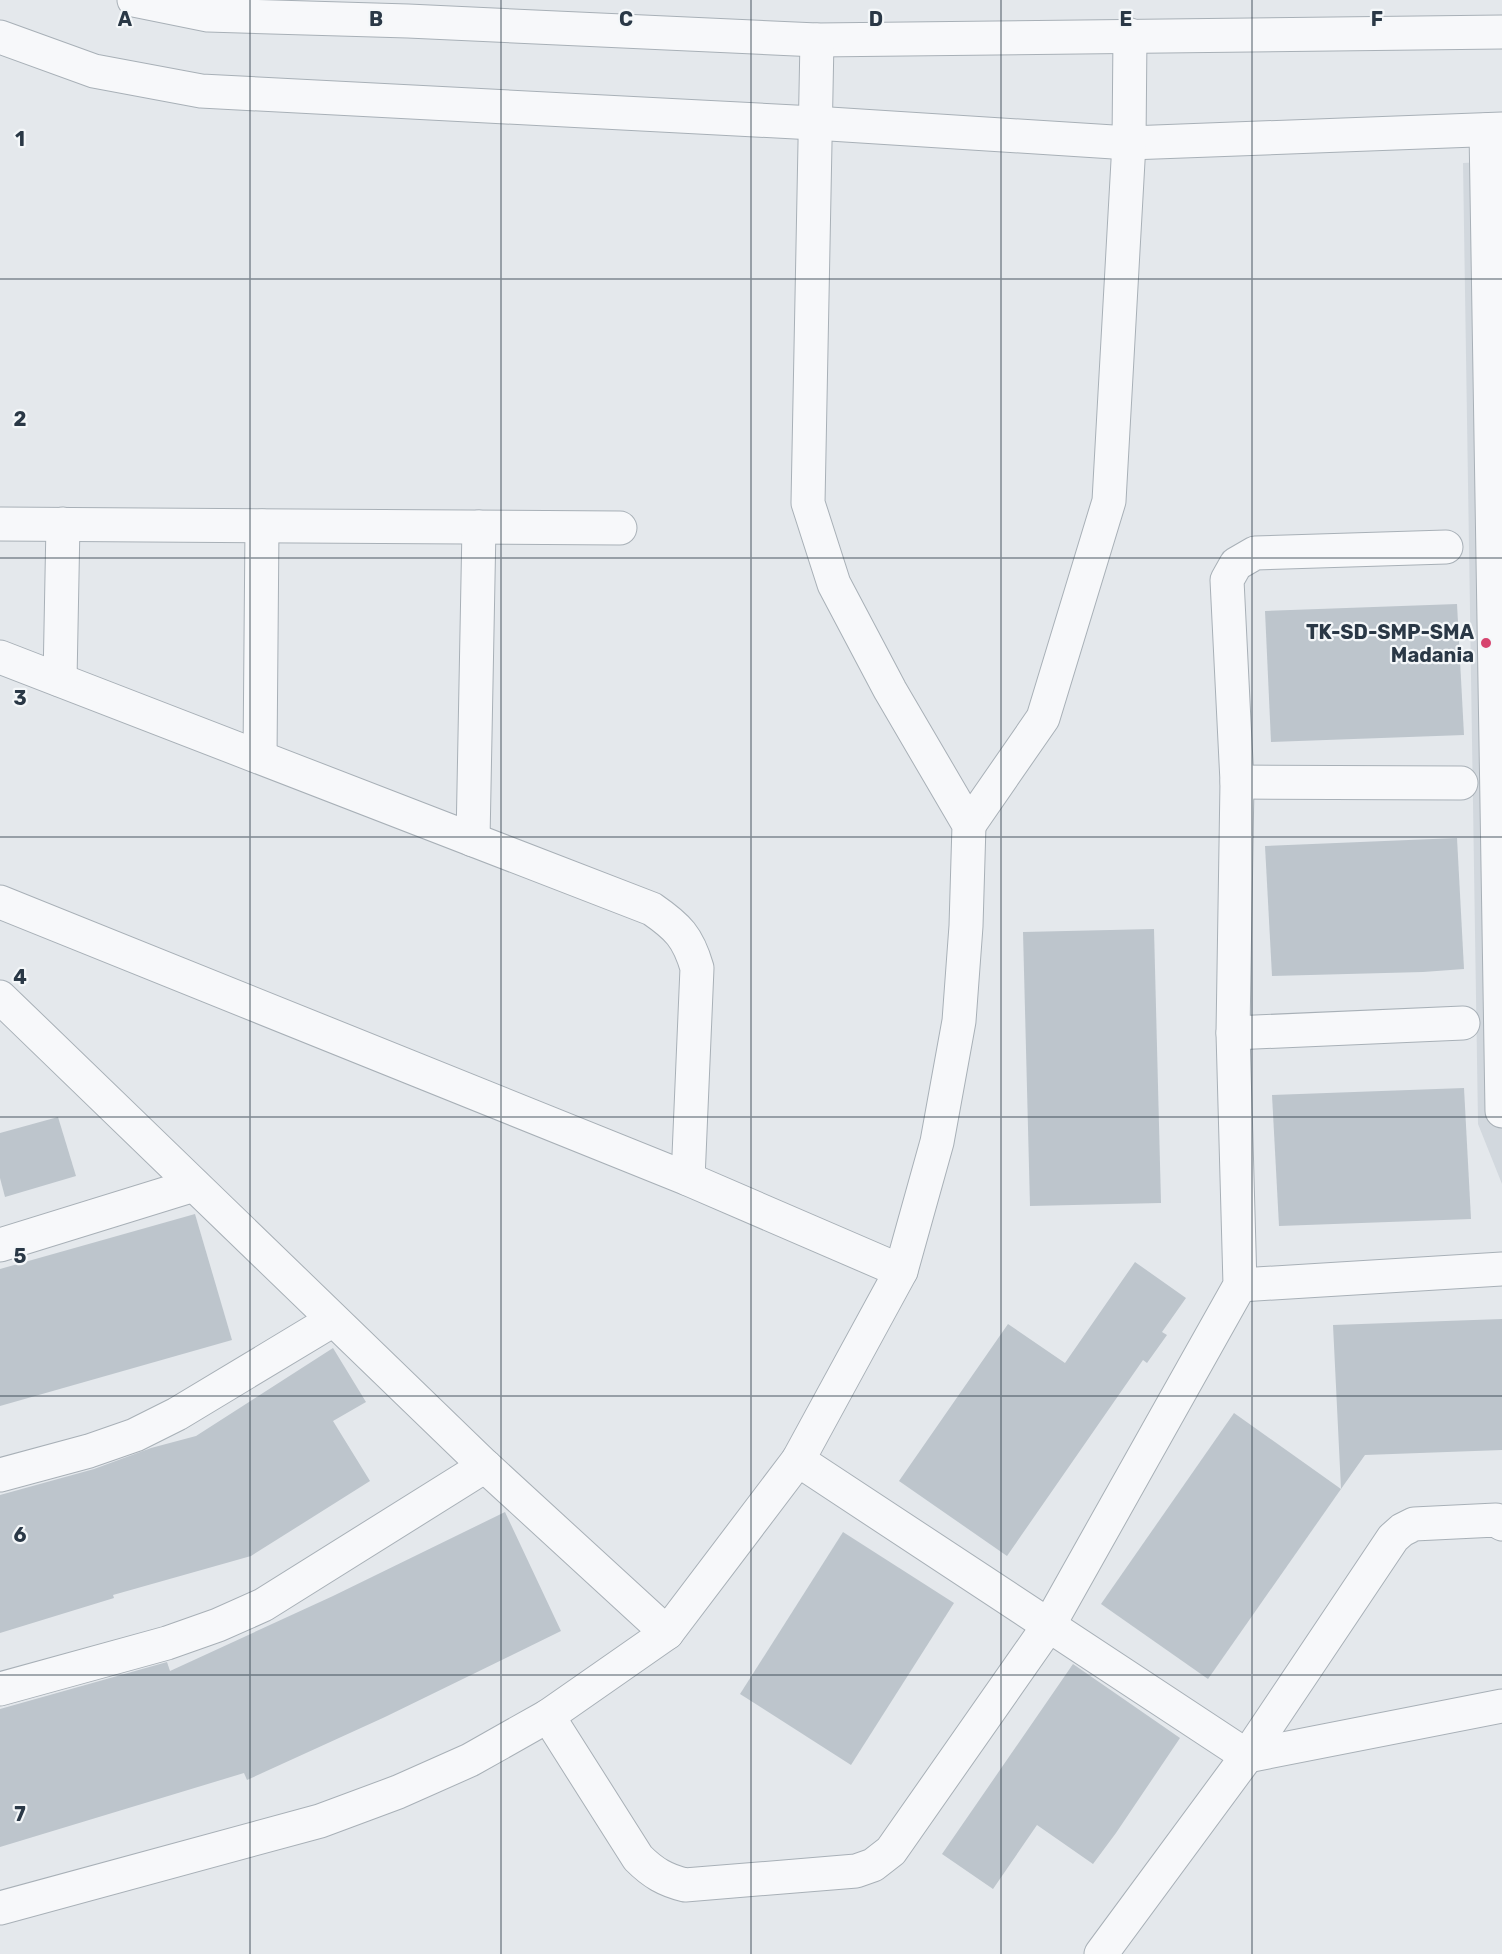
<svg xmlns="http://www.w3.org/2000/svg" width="1502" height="1954" font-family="Rubik,sans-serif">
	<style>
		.built { fill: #d2d8de }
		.building { fill: #bdc5cc }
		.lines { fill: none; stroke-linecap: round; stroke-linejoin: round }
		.minor-casing { stroke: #a8b0b7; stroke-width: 35 }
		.minor { stroke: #f7f8fa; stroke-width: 33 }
		.grid { fill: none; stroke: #2a3846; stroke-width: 1.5; stroke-opacity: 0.55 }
		.poi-dot { fill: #d6446e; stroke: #f4f7f9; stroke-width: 2 }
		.labels { text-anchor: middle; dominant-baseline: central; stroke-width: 4.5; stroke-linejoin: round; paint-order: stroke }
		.poi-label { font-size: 20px; font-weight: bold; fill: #2a3846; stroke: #f4f7f9; text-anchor: end }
		.grid-label { font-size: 20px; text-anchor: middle; font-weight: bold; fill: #2a3846; stroke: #f4f7f9; stroke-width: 4.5; stroke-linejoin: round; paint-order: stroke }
	</style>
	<rect width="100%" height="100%" fill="#e4e8ec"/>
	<!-- built -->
	<path class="built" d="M 1502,161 L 1502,1184 L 1478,1124 L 1463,163 Z"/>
	<!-- building -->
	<g class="building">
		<path d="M 1457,604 L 1464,735 L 1271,742 L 1265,611 Z"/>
		<path d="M 1457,838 L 1464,969 L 1423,972 L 1272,976 L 1265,846 Z"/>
		<path d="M 1154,929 L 1161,1203 L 1030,1206 L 1023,932 Z"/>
		<path d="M 1464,1088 L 1471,1219 L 1279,1226 L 1272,1095 Z"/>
		<path d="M 58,1117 L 76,1176 L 5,1197 L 0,1178 L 0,1133 Z"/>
		<path d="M 195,1214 L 232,1340 L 0,1406 L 0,1269 Z"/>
		<path d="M 1135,1262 L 1186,1298 L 1162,1332 L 1167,1335 L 1147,1363 L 1143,1360 L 1007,1556 L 899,1481 L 1008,1324 L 1065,1363 Z"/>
		<path d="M 1502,1319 L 1502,1450 L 1365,1455 L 1341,1489 L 1333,1325 Z"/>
		<path d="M 333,1348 L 366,1402 L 333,1421 L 370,1481 L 251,1556 L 113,1595 L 114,1598 L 0,1633 L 0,1495 L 94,1469 L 151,1448 L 196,1436 Z"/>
		<path d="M 1234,1413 L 1341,1489 L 1208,1679 L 1101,1604 Z"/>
		<path d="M 505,1512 L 561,1631 L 385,1717 L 247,1780 L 244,1773 L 0,1847 L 0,1709 L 167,1662 L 170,1671 L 333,1596 Z"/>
		<path d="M 843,1532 L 954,1603 L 851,1765 L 740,1694 Z"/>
		<path d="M 1073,1664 L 1180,1738 L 1116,1833 L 1093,1864 L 1037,1825 L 993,1889 L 942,1854 Z"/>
	</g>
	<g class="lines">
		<!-- minor casing -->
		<g class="minor-casing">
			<g id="minor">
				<path d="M 134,0 L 208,15 L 408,21 L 817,40 L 1502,32"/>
				<path d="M 0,37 L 94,71 L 201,91 L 814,123 L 1129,143 L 1502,129"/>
				<path d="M 1486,130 L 1502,1111"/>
				<path d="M 0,524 L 620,528"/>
				<path d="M 0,657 L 652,909 C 678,927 688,937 697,968 L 688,1179"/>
				<path d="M 60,680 L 63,524"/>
				<path d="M 260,757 L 262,526"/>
				<path d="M 1237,782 L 1461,783"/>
				<path d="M 969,825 L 1043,718 L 1109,501 L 1129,143 L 1130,35"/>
				<path d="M 473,840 L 479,527"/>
				<path d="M 0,902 L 688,1179 L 901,1271"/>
				<path d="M 0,997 L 485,1466 L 667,1633"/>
				<path d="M 1233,1033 L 1463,1023"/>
				<path d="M 0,1245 L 194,1185"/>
				<path d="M 1240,1285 L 1502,1269"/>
				<path d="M 798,1460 L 1247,1756 L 1502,1706"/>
				<path d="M 0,1475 L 89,1451 L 135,1435 L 177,1414 L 333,1320"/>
				<path d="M 0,1689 L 167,1643 L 218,1625 L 263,1605 L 485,1466"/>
				<path d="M 548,1716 L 638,1858 C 653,1873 665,1880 685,1885 L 856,1871 L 873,1865 L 891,1851 L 1049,1625 L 1240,1285 L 1233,1033 L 1237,782 L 1227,580 L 1236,564 L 1255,553 L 1446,547"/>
				<path d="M 0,1908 L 320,1821 L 398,1792 L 470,1760 L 548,1716 L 667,1633 L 798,1460 L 901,1271 L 937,1142 L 959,1021 L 966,926 L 969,825 L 890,690 L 834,584 L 808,503 L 817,40"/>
				<path d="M 1101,1954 L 1247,1756 L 1393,1538 L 1402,1530 L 1414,1524 L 1496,1520 L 1502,1524"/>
			</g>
		</g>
		<!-- minor -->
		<use href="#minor" class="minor"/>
	</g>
	<!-- grid -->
	<path class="grid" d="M 250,0 L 250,1954M 501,0 L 501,1954M 751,0 L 751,1954M 1001,0 L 1001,1954M 1252,0 L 1252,1954M 0,279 L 1502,279M 0,558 L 1502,558M 0,837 L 1502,837M 0,1117 L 1502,1117M 0,1396 L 1502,1396M 0,1675 L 1502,1675"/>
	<!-- markers -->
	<circle class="poi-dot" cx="1486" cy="643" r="6"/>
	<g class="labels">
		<!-- poi labels -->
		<g class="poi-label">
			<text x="1474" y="632">TK-SD-SMP-SMA<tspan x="1474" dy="23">Madania</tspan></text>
		</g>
	</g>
	<g class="grid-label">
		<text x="125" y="26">A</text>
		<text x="376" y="26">B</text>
		<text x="626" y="26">C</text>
		<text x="876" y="26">D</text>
		<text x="1126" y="26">E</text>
		<text x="1377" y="26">F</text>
		<text x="20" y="146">1</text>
		<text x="20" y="426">2</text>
		<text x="20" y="705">3</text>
		<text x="20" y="984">4</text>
		<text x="20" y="1263">5</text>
		<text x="20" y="1542">6</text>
		<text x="20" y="1821">7</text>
	</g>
</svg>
